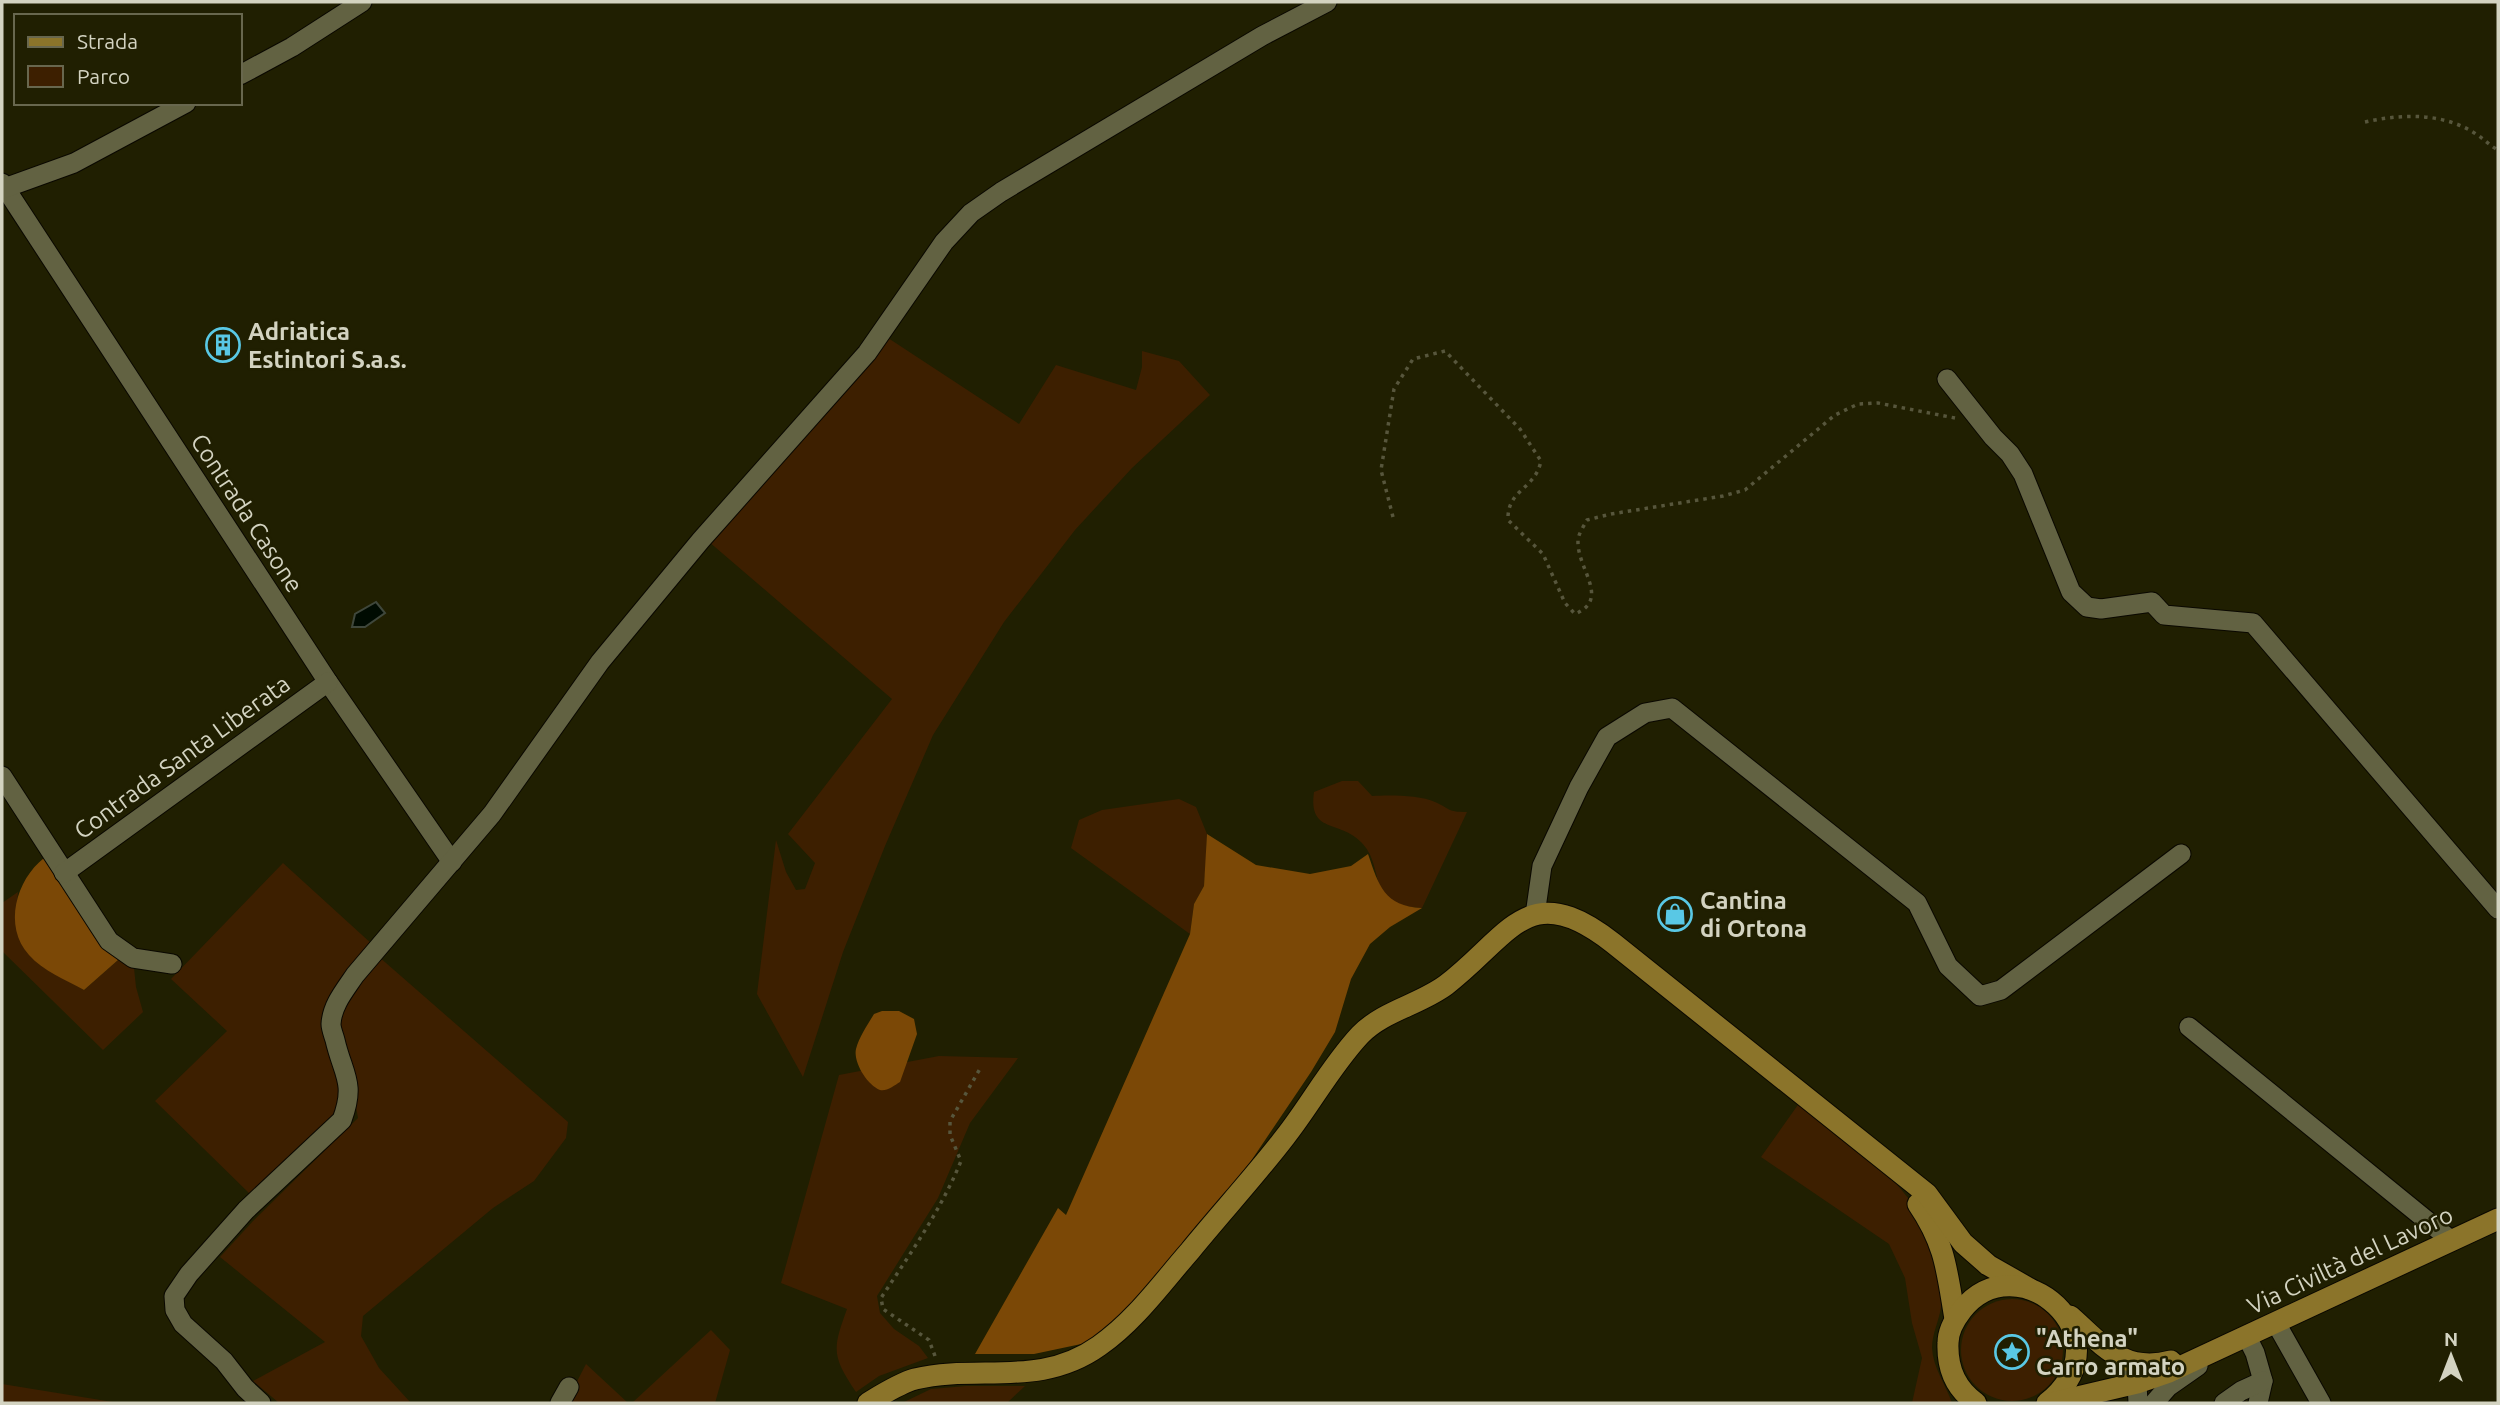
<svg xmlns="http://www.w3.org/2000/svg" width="2500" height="1405" font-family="Ubuntu,sans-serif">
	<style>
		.green { fill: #3d1f00 }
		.forest { fill: #7b4806 }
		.water { fill: #000b01; stroke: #3f473b; stroke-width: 2 }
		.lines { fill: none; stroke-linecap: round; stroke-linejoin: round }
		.minor-casing { stroke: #0a0800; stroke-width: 21 }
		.major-casing { stroke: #0a0800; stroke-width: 23 }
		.path { stroke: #57563c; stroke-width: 3.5; stroke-dasharray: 3.5 5; stroke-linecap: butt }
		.minor { stroke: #626242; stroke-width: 19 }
		.major { stroke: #8b742a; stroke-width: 21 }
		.labels { text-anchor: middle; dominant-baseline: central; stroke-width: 5; stroke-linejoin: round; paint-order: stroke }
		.poi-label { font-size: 24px; font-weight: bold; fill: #d3d3c1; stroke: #201f01; text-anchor: start }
		.street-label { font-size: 24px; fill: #d3d3c1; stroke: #201f01 }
	</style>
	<rect width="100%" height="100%" fill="#201f01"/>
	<!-- green -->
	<g class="green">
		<path d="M 882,334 L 1019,424 L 1056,365 L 1136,390 L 1142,367 L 1142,351 L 1179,361 L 1210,395 L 1132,468 L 1075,530 L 1004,622 L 933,735 L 885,846 L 843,952 L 803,1077 L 757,994 L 776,840 L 786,872 L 796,890 L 805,889 L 815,863 L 788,834 L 892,699 L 708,541 Z"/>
		<path d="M 1342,781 L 1358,781 L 1372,796 C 1389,795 1420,795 1435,802 C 1451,809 1447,812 1467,812 L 1422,908 C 1363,905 1387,868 1361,842 C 1340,820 1308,834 1314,792 Z"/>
		<path d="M 1179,799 L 1196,807 L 1207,834 L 1206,862 L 1204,886 L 1194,904 L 1190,934 L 1071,848 L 1079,820 L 1102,810 Z"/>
		<path d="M 283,863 L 373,945 L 331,1008 L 343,1078 L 335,1125 L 251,1195 L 155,1101 L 227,1031 L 171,979 Z"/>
		<path d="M 18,892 C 11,954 35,962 84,990 L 118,960 L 134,968 L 136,987 L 143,1012 L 103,1050 L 2,951 L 2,903 Z"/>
		<path d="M 378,956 L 568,1122 L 566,1138 L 534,1181 L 493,1208 L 363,1316 L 361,1336 L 379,1368 L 411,1403 L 279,1403 L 253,1381 L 325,1342 L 220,1257 L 253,1221 L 358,1118 L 351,1079 L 341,1040 L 341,1015 L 349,995 Z"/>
		<path d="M 939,1056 L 1018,1058 L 970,1123 L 938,1198 L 877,1296 L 880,1313 L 894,1329 L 919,1346 L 928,1358 L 879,1376 L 856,1392 C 832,1356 832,1350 847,1309 L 781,1283 L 839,1075 Z"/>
		<path d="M 1800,1102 C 1855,1147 1930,1193 1939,1269 C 1940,1281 1942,1295 1941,1307 C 1939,1321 1932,1334 1932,1348 C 1933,1368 1946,1385 1952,1403 L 1912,1403 L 1922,1358 L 1912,1323 L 1905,1278 L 1889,1244 L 1761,1157 Z"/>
		<circle cx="2012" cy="1350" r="51"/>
		<path d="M 711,1330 L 730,1350 L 715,1403 L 632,1403 Z"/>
		<path d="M 586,1364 L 628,1403 L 566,1403 Z"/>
		<path d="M 2,1384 L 119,1403 L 7,1403 L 2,1401 Z"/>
		<path d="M 966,1386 L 1025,1386 L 1007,1403 L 902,1403 L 931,1389 Z"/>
	</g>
	<!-- forest -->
	<g class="forest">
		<path d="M 1207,834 L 1256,865 L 1310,874 L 1351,866 L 1368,854 C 1379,886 1384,906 1422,908 L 1390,927 L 1370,944 L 1351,979 L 1335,1032 L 1311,1072 L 1251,1161 L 1136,1306 L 1086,1343 L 1034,1354 L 975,1354 L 1058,1208 L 1066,1215 L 1190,934 L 1194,904 L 1204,886 Z"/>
		<path d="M 44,858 L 53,866 L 118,960 L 84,990 C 66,980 43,971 29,955 C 3,926 16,880 44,858 Z"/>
		<path d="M 882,1011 L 899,1011 L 914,1019 L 917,1034 L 900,1082 C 895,1085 886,1092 880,1090 C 867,1085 853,1062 856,1049 C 859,1037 868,1024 874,1014 Z"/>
	</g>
	<!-- water -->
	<path class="water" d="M 376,602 L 385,613 L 365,627 L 352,627 L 355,614 Z"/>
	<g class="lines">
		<!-- minor casing -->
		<g class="minor-casing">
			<g id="minor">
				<path d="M 240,75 L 292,47 L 362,2"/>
				<path d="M 2,183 L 328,682 L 452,862"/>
				<path d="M 2,189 L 74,163 L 186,103"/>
				<path d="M 1947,379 L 1993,437 L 2010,454 L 2023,474 L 2071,592 L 2087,607 L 2101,609 L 2152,602 L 2164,615 L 2253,623 L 2498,909"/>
				<path d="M 2,776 L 109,941 L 133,958 L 172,964"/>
				<path d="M 64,873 L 328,682"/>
				<path d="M 1535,915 L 1542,866 L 1579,787 L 1607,737 L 1645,713 L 1672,708 L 1917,903 L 1948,966 L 1980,996 L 2001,990 L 2181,854"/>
				<path d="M 2189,1027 L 2452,1241"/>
				<path d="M 2276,1323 L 2321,1403"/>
				<path d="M 2247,1337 L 2255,1353 L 2263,1381 L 2258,1403"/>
				<path d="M 2129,1372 L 2137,1383 L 2138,1403"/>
				<path d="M 261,1403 L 245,1388 L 224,1361 L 183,1324 L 175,1310 L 174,1296 L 189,1274 L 246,1210 L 342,1120 C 356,1082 343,1075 335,1040 C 334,1036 331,1029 331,1024 C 332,1005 345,990 355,975 L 492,814 L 600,662 L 701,540 L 867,353 L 944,242 L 971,213 L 1001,192 L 1262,36 L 1327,2"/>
				<path d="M 560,1403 L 569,1387"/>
				<path d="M 2154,1403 L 2168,1387 L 2198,1366"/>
				<path d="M 2224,1403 L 2241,1391 L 2263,1381"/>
			</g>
		</g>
		<!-- major casing -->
		<g class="major-casing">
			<g id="major">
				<path d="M 1918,1204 C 1946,1245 1947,1272 1955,1319"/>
				<path d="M 2070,1316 C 2102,1344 2123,1374 2171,1361"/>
				<path d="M 868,1403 C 881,1395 900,1383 915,1379 C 979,1364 1040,1388 1099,1346 C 1135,1321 1162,1283 1190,1251 C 1221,1213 1255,1176 1285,1137 C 1311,1104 1331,1066 1360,1035 C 1383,1011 1419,1005 1446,985 C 1510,936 1528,876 1613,943 L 1927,1194 L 1963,1243 L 1988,1265 L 2030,1289"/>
				<path d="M 1976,1403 C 1956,1389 1947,1368 1948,1343 C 1948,1331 1955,1319 1962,1310 C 2017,1240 2130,1337 2047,1403"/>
				<path d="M 2052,1403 L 2137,1383 L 2169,1372 L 2498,1219"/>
			</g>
		</g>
		<!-- path -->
		<g class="path">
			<path d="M 2365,122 C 2401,114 2443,112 2476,134 C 2484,139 2490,146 2498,150"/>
			<path d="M 1393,517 L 1381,470 L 1394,389 L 1413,359 L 1445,351 L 1520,429 L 1541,461 C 1535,490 1507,489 1508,520 L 1543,554 L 1565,603 L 1575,614 C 1611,599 1577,569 1578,541 C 1578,534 1584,526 1587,520 L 1611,514 L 1723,496 L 1745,490 L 1835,415 L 1858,404 L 1878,403 L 1955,418"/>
			<path d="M 935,1356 L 929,1340 L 883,1309 L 881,1298 C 910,1254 941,1210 961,1161 L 950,1135 L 950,1121 L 981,1067"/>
		</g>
		<!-- minor -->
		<use href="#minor" class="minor"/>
		<!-- major -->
		<use href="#major" class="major"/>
	</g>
	<!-- icons -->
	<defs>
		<g id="building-ring" transform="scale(1.75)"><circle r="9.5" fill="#201f01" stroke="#59c8e5" stroke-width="1.5"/><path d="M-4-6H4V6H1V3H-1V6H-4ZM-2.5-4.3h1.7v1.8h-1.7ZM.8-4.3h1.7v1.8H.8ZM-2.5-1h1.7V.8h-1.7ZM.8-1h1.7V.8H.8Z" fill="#59c8e5"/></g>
		<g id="shop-ring" transform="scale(1.75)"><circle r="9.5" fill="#201f01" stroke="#59c8e5" stroke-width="1.5"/><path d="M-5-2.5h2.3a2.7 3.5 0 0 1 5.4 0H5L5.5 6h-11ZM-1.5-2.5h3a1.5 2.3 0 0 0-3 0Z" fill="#59c8e5"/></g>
		<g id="sight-ring" transform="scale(1.75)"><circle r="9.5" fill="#201f01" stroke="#59c8e5" stroke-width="1.5"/><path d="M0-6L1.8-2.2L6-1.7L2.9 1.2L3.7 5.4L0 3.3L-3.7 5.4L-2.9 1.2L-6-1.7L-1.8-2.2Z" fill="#59c8e5"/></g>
	</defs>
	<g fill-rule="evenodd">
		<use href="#building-ring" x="223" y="345"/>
		<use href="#shop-ring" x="1675" y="914"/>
		<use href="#sight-ring" x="2012" y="1352"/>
	</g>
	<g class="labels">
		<!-- poi labels -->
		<g class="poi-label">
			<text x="248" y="331">Adriatica<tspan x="248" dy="28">Estintori S.a.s.</tspan></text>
			<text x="1700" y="900">Cantina<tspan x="1700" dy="28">di Ortona</tspan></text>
			<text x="2036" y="1338">"Athena"<tspan x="2036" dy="28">Carro armato</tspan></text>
		</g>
		<!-- street labels -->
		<g class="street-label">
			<text transform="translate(247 513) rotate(57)">Contrada Casone</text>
			<text transform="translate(182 757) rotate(-36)">Contrada Santa Liberata</text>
			<text transform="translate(2350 1260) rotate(-25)">Via Civiltà del Lavoro</text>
		</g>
	</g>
	<!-- border -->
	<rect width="2500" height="1405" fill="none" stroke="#d3d3c1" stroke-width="7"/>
	<!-- legend -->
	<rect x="14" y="14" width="228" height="91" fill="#201f01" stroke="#68674e" stroke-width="2"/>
	<rect x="28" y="37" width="35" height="10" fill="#8b742a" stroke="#68674e" stroke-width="2"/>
	<text x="77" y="49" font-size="21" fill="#d3d3c1">Strada</text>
	<rect x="28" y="66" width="35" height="21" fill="#3d1f00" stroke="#68674e" stroke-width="2"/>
	<text x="77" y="84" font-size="21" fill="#d3d3c1">Parco</text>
	<!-- north arrow -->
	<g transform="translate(2451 1356)" stroke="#201f01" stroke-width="5" paint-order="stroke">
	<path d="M0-5L12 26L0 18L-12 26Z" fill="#d3d3c1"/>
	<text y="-10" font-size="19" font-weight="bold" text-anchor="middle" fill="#d3d3c1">N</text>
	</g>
</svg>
